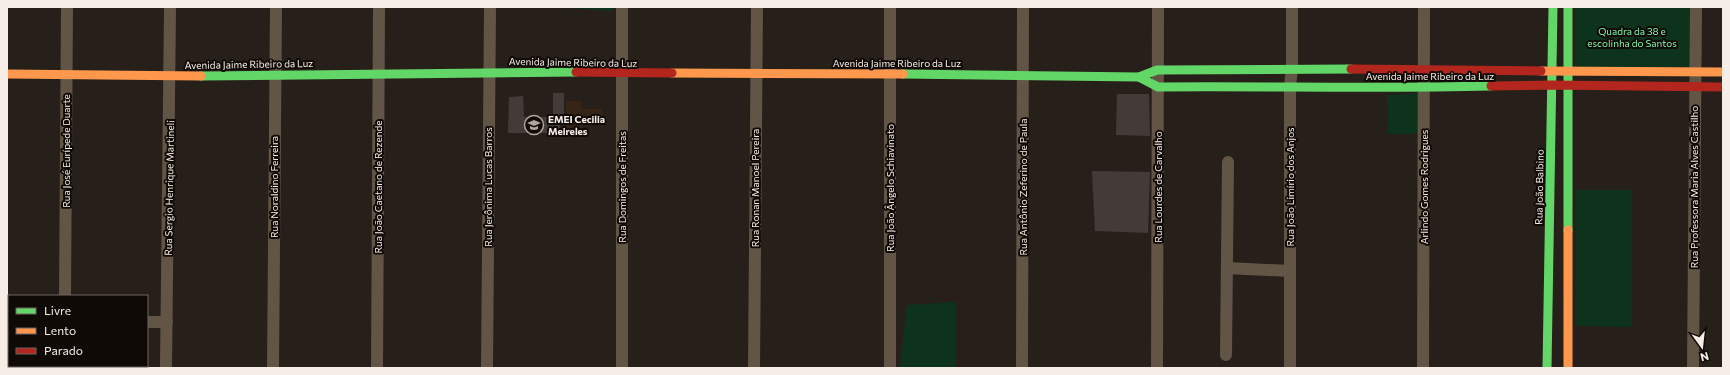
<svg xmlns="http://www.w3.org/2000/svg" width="1730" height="375" font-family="Commissioner,sans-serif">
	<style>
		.built { fill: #362417 }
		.green { fill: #0d331d }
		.building { fill: #423b37 }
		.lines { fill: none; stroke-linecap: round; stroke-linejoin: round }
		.street { stroke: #625546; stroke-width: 12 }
		.fast { stroke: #63d668; stroke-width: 9 }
		.slow { stroke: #ff974d; stroke-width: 9 }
		.jam { stroke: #b3261e; stroke-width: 9 }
		.labels { text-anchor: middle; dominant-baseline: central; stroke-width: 4; stroke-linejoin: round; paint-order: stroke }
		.park-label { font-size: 10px; fill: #7df8ae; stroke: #100a06 }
		.street-label { font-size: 10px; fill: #f6ede7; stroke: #100a06 }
		.poi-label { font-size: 10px; font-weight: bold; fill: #f6ede7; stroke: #100a06; text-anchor: start }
	</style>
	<rect width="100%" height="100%" fill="#27201a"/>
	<!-- built -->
	<path class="built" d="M 566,101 L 581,101 L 582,109 L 602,109 L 602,125 L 582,125 L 582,129 L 566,129 Z"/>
	<!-- green -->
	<g class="green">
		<path d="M 567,7 L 613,7 L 613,11 L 567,8 Z"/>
		<path d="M 1575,7 L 1690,7 L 1690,67 L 1575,68 Z"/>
		<path d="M 1421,93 L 1417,134 L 1388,134 L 1387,95 Z"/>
		<path d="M 1576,190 L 1632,190 L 1632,327 L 1575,326 Z"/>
		<path d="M 956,302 L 956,368 L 900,368 L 907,305 Z"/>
	</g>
	<!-- building -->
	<g class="building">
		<rect x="553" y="93" width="11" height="23"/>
		<path d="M 1117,94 L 1149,94 L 1150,136 L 1116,135 Z"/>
		<path d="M 523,96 L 524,117 L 560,117 L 560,133 L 508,133 L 509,97 Z"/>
		<path d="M 1092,171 L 1150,172 L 1148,233 L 1095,231 Z"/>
	</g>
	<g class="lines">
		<!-- street -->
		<g class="street">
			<path d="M 890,7 L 890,368"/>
			<path d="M 1227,268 L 1290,271"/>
			<path d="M 65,296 L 67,7"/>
			<path d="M 7,322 L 9,322"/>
			<path d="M 147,322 L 167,322"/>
			<path d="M 1226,355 L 1228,162"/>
			<path d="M 166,368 L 170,7"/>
			<path d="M 273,368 L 276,7"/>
			<path d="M 377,368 L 379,7"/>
			<path d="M 487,368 L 490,7"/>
			<path d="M 622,368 L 622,7"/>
			<path d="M 754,368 L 757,7"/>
			<path d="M 1022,368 L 1023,7"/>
			<path d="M 1157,368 L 1158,7"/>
			<path d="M 1290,368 L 1290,86 L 1292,68 L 1292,7"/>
			<path d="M 1423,368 L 1424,7"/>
			<path d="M 1693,368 L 1696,7"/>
		</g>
		<!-- fast -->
		<g class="fast">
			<path d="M 1568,7 L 1568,230"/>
			<path d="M 903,74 L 1139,77 L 1157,70 L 1351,69"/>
			<path d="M 201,76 L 576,72"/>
			<path d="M 1139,77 L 1158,87 C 1269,86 1380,89 1491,86"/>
			<path d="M 1547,368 L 1553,7"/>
		</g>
		<!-- slow -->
		<g class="slow">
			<path d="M 1541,71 L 1723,72"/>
			<path d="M 672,73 L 903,74"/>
			<path d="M 7,74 L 201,76"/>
			<path d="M 1568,230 L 1568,368"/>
		</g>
		<!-- jam -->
		<g class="jam">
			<path d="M 1351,69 L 1541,71"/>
			<path d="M 576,72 L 672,73"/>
			<path d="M 1491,86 L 1552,85 L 1723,87"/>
		</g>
	</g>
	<!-- icons -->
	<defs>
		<g id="school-ring" transform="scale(1)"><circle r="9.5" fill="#100a06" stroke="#aea59f" stroke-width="1.5"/><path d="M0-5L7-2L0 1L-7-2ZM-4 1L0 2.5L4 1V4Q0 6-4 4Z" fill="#aea59f"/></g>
	</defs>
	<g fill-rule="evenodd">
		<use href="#school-ring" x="534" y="125"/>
	</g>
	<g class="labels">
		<!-- park labels -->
		<g class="park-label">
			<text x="1632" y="31">Quadra da 38 e<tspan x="1632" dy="12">escolinha do Santos</tspan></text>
		</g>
		<!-- street labels -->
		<g class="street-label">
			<text transform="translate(573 62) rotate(1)">Avenida Jaime Ribeiro da Luz</text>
			<text x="897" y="63">Avenida Jaime Ribeiro da Luz</text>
			<text transform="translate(249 64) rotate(-1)">Avenida Jaime Ribeiro da Luz</text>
			<text x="1430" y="76">Avenida Jaime Ribeiro da Luz</text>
			<text transform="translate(66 151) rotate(-90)">Rua José Eurípede Duarte</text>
			<text transform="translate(274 187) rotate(-90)">Rua Noraldino Ferreira</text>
			<text transform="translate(378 187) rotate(-90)">Rua João Caetano de Rezende</text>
			<text transform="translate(488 187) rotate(-90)">Rua Jerônima Lucas Barros</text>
			<text transform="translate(622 187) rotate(-90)">Rua Domingos de Freitas</text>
			<text transform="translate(1023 187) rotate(-90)">Rua Antônio Zeferino de Paula</text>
			<text transform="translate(1158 187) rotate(-90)">Rua Lourdes de Carvalho</text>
			<text transform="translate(1290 187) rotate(-90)">Rua João Limírio dos Anjos</text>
			<text transform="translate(1424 187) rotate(-90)">Arlindo Gomes Rodrigues</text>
			<text transform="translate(1539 187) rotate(-89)">Rua João Balbino</text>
			<text transform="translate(1694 187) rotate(-90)">Rua Professora Maria Alves Castilho</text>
			<text transform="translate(169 188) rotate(-89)">Rua Sergio Henrique Martineli</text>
			<text transform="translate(755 188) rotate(-90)">Rua Ronan Manoel Pereira</text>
			<text transform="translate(890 188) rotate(-90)">Rua João Ângelo Schiavinato</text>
		</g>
		<!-- poi labels -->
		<g class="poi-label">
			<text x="548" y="119">EMEI Cecilia<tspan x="548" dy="12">Meireles</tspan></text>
		</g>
	</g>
	<!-- border -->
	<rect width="1730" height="375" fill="none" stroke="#f6ede7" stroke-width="16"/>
	<!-- legend -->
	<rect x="8" y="295" width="140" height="72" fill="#100a06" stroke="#6c6560"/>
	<rect x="16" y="308" width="20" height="6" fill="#63d668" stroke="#6c6560"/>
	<text x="44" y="315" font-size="12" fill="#f6ede7">Livre</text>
	<rect x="16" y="328" width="20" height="6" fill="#ff974d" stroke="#6c6560"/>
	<text x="44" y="335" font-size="12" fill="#f6ede7">Lento</text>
	<rect x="16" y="348" width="20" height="6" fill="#b3261e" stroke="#6c6560"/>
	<text x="44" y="355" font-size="12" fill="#f6ede7">Parado</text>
	<!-- north arrow -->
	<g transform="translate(1702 347) rotate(165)" stroke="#100a06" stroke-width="3" paint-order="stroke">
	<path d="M0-3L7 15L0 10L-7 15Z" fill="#f6ede7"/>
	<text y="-6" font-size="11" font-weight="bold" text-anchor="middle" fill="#f6ede7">N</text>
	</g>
</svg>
